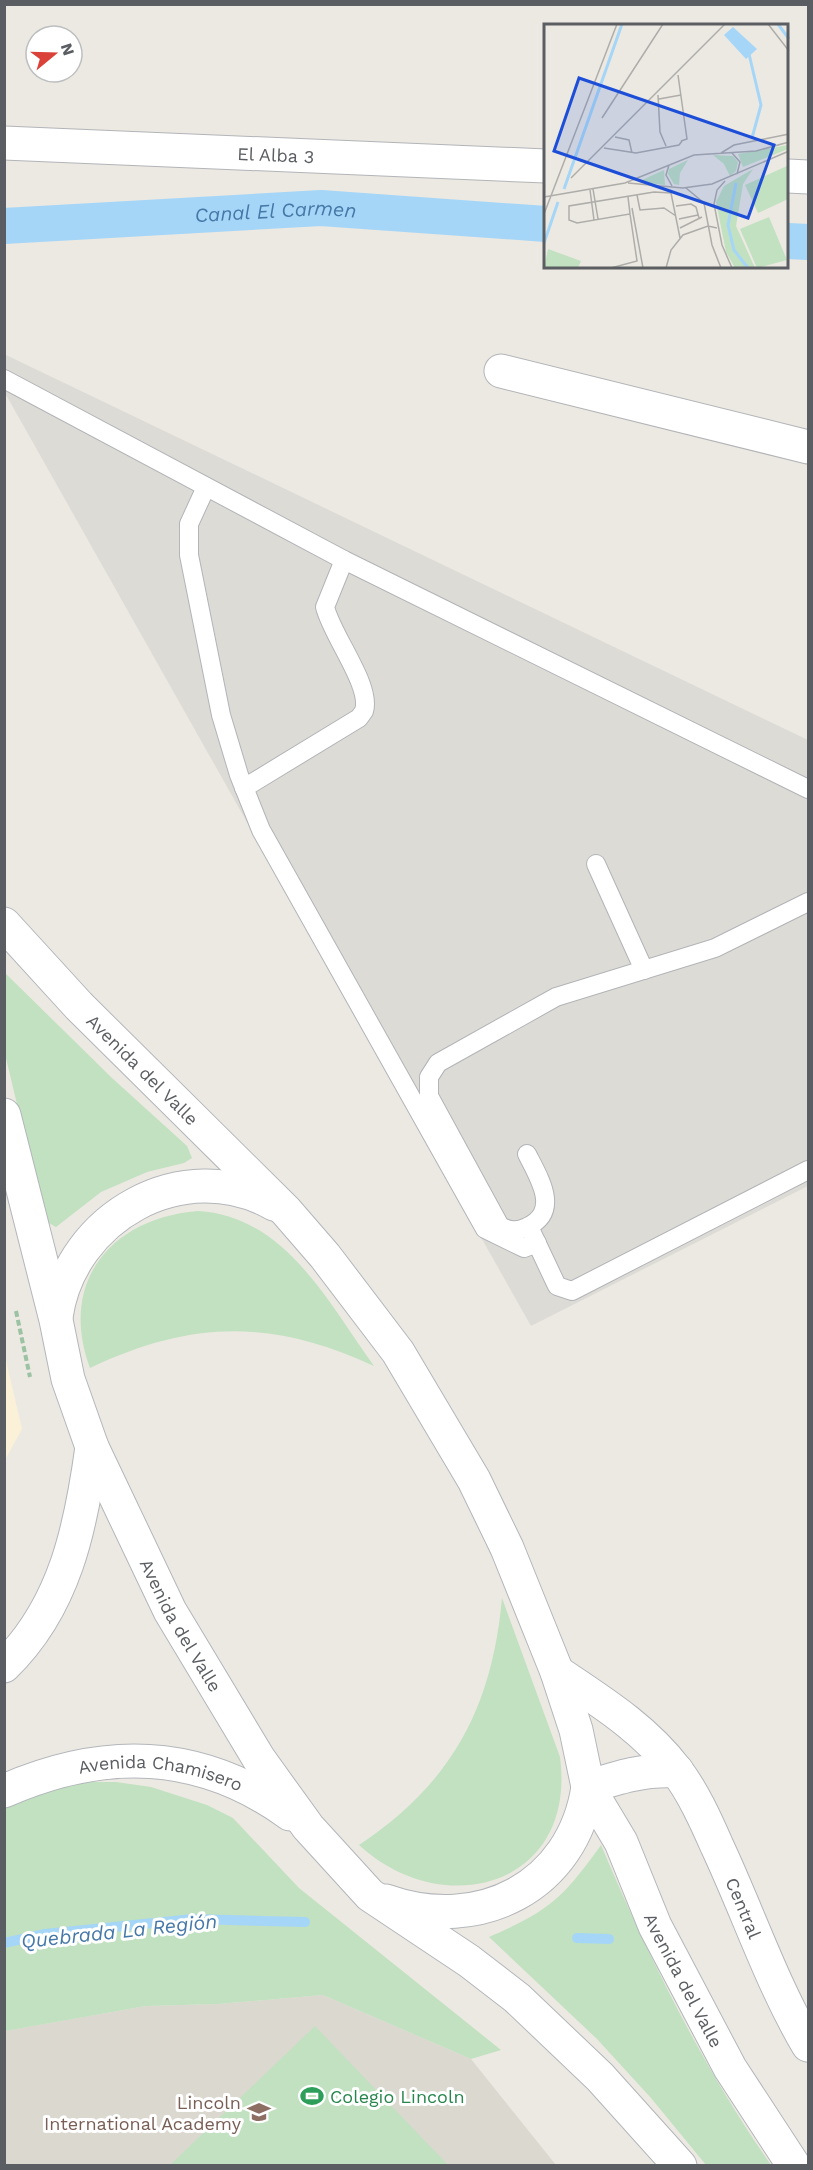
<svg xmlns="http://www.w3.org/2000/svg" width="813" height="2170" font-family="'Work Sans',sans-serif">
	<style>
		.commercial { fill: #faf1d8 }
		.industrial { fill: #dddbd6 }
		.education { fill: #dbd8d0 }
		.green { fill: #c1e1c0 }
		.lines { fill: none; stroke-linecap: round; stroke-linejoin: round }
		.stream { stroke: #a6d6f7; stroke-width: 10 }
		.canal { stroke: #a6d6f7; stroke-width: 36 }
		.lane-casing { stroke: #b2b4b8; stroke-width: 20 }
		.street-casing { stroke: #b2b4b8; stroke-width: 35 }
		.secondary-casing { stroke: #b3b6bb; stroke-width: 35 }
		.path { stroke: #9ac2a3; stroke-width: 4; stroke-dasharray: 6 3; stroke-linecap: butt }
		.lane { stroke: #fff; stroke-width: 18 }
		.street { stroke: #fff; stroke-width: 33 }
		.secondary { stroke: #fff; stroke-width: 33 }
		.labels { text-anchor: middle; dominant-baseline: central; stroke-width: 6; stroke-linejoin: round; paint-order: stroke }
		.street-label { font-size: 18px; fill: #5a5d61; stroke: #fff }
		.leisure-label { font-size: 18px; fill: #27864d; stroke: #fff; text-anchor: start }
		.education-label { font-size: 18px; fill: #785e54; stroke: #fff; text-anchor: end }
		.water-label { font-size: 20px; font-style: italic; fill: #4578a7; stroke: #fff }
		.inset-river { fill: none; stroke: #a6d6f7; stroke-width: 3 }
		.inset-road { fill: none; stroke: #aeadaa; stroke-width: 1.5 }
		.view { fill: #1d4ed8; fill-opacity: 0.15; stroke: #1d4ed8; stroke-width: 3 }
		.inset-edge { fill: none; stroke: #5a5d61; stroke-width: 3 }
	</style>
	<rect width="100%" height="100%" fill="#ece9e2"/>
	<!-- commercial -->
	<path class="commercial" d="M 4,1352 L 22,1429 L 5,1460 L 4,1460 Z"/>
	<!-- industrial -->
	<path class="industrial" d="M 4,354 L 808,740 L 808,1186 L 531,1326 L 5,393 Z"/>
	<!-- education -->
	<path class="education" d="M 323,1995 L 471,2059 L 556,2165 L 5,2165 L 4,2031 L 146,2006 L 218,2004 Z"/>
	<!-- green -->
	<g class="green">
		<path d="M 4,972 L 112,1078 L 187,1146 L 192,1158 L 184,1163 L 147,1172 L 101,1192 L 56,1227 L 45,1221 L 5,1054 Z"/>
		<path d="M 198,1211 C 285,1216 328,1302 374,1366 C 272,1319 192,1320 90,1368 C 58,1282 111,1218 198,1211 Z"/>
		<path d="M 502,1598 L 560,1757 C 577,1886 444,1923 359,1845 C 452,1783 492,1708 502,1598 Z"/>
		<path d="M 81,1782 L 116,1782 L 151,1787 L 207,1805 L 233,1818 L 299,1888 L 501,2050 L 471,2059 L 323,1995 L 218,2004 L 146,2006 L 5,2031 L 4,1807 L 46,1787 Z"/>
		<path d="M 601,1845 C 648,1956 702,2066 771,2165 L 706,2165 L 651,2098 L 597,2039 L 489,1937 C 549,1911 563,1898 601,1845 Z"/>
		<path d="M 315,2026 L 448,2165 L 170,2165 Z"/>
	</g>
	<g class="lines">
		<!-- stream -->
		<g class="stream">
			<path d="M 577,1938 L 609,1939"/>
			<path d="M 4,1943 L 45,1934 L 193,1919 L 305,1922"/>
		</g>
		<!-- canal -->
		<g class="canal">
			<path id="s1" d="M 4,226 L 321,208 L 546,224"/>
			<path d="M 788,241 L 808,242"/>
		</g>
		<!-- lane casing -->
		<g class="lane-casing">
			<g id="lane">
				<path d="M 4,379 L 344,560 L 808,789"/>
				<path d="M 206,487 L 189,524 L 189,555 L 221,715 L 239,775 L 261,830 L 485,1229 L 524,1248 L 537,1243"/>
				<path d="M 244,788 L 359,718 L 364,711 C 372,686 332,636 325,607 L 344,560"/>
				<path d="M 596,864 L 644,970"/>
				<path d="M 527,1154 C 539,1178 561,1211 527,1227 C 517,1232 509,1231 500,1226 L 429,1096 L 429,1077 L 438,1063 L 556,997 L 715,948 L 808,902"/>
				<path d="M 532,1233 L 557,1286 L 572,1291 L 808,1170"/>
			</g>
		</g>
		<!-- street casing -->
		<g class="street-casing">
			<g id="street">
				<path id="s2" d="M 4,143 L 546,166"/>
				<path d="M 788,176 L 808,177"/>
				<path d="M 501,371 L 808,447"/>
			</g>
		</g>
		<!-- secondary casing -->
		<g class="secondary-casing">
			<g id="secondary">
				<path id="s3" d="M 4,924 L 79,1006 L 286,1211 L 325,1256 L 398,1352 L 474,1480 L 507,1548 L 557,1672 L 576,1730 L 588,1787 L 621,1842 L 655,1926 L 730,2068 L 794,2166"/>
				<path id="s4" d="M 4,1115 L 56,1320 L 68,1379 L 92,1447 L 170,1611 L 259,1759 L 308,1827 L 370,1895 L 469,1961 L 517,1998 L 600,2077 L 680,2166"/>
				<path d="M 56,1317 C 70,1217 183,1153 274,1204"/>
				<path d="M 4,1666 C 65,1607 81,1527 92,1447"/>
				<path id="s5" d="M 557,1672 C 600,1701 644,1728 676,1770 C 693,1792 706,1821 717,1846 C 748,1912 771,1982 808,2045"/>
				<path d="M 588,1787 C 619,1777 645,1769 677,1771"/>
				<path id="s6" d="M 4,1791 C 104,1747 200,1749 290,1814"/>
				<path d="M 386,1901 C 479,1934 573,1887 588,1787"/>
			</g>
		</g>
		<!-- path -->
		<path class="path" d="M 16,1311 L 30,1377"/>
		<!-- lane -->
		<use href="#lane" class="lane"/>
		<!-- street -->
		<use href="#street" class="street"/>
		<!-- secondary -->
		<use href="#secondary" class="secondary"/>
	</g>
	<!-- icons -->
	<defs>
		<g id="stadium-bare" transform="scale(1.8)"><path d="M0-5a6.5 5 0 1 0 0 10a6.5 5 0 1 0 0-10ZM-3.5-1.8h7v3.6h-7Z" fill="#2e9e5b" stroke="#fff" stroke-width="2.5" paint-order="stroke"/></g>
		<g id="school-bare" transform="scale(1.8)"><path d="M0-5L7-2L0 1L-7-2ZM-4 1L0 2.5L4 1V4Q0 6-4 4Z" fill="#8d6e63" stroke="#fff" stroke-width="2.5" paint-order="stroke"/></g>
	</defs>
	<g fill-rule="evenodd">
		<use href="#stadium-bare" x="312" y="2096"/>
		<use href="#school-bare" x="259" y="2112"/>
	</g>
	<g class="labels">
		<!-- street labels -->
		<g class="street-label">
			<text stroke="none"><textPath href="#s2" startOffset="272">El Alba 3</textPath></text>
			<text stroke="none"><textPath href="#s3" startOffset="201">Avenida del Valle</textPath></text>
			<text stroke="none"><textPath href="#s4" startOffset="543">Avenida del Valle</textPath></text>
			<text stroke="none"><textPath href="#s6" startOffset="162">Avenida Chamisero</textPath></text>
			<text stroke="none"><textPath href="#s5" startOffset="309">Central</textPath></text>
			<text stroke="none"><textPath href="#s3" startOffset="1276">Avenida del Valle</textPath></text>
		</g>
		<!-- leisure labels -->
		<g class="leisure-label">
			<text x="330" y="2096">Colegio Lincoln</text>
		</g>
		<!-- education labels -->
		<g class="education-label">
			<text x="241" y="2102">Lincoln<tspan x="241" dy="21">International Academy</tspan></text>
		</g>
		<!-- water labels -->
		<g class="water-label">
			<text stroke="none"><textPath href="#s1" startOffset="272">Canal El Carmen</textPath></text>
			<text transform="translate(119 1931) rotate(-6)">Quebrada La Región</text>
		</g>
	</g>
	<!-- overview -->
	<g transform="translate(544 24)">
		<rect width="244" height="244" fill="#ece9e2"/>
		<path d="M 244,121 L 244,125 L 199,143 L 194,130 ZM 169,131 L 189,132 L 194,138 L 192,147 L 186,152 L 180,140 ZM 144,136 L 136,149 L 135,161 L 130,160 L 124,150 L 125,145 ZM 243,142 L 244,175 L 214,189 L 201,161 ZM 209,145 L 199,160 L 192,202 L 211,244 L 191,244 L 182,228 L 172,178 L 180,162 ZM 120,146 L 121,161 L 96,158 L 96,157 ZM 225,193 L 243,236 L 213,244 L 196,205 ZM 4,225 L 37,237 L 34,244 L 0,244 Z" fill="#c1e1c0"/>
		<path d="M 189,3 L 213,25 L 202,35 L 180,11 Z" fill="#a6d6f7"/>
		<path class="inset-river" d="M 234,0 L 245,15M 205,30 L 217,81 L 208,114M 192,159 L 184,201 L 190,226 L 204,244M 20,165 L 78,0M 0,219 L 14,178"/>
		<path class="inset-road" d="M 224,0 L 245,27M 134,51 L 143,115 L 137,117M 114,71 L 116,108 L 122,122M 115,75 L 137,71M 58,94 L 119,0M 71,113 L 85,116 L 88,129M 60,124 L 92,129 L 135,121 L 138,117M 177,129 L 190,121 L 245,110M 188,129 L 196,138 L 193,150M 125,141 L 122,151 L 128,162M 27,154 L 181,0M 181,157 L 173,166 L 170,180 L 178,221 L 188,244M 84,159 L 139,164 L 168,160 L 245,127M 142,164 L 160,179 L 168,221 L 177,244M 49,165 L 54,195M 46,166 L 50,196M 93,171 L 96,186 L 120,184 L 132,192M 0,173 L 81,159 L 150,131 L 212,127 L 245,118M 84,173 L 86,190 L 33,199 L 25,196 L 25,182 L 110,168 L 127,169 L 136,214M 132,182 L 147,180 L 152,183 L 155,194M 88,184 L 99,244M 0,190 L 73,0M 135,195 L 154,191M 136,204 L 158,193M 67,244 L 93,237 L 86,190M 122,244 L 127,226 L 139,211 L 164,202 L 173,204"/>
		<path class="view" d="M 35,54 L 230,121 L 204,194 L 10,127 Z"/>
		<rect width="244" height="244" class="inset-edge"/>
	</g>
	<!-- border -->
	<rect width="813" height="2170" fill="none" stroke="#5a5d61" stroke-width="12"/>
	<!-- north arrow -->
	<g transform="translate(54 54) rotate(71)"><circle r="28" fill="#ffffff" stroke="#bdbec0" stroke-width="1.5"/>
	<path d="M0-4.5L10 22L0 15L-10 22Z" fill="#da4139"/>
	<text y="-9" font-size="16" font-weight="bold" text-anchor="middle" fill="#5a5d61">N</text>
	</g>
</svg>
